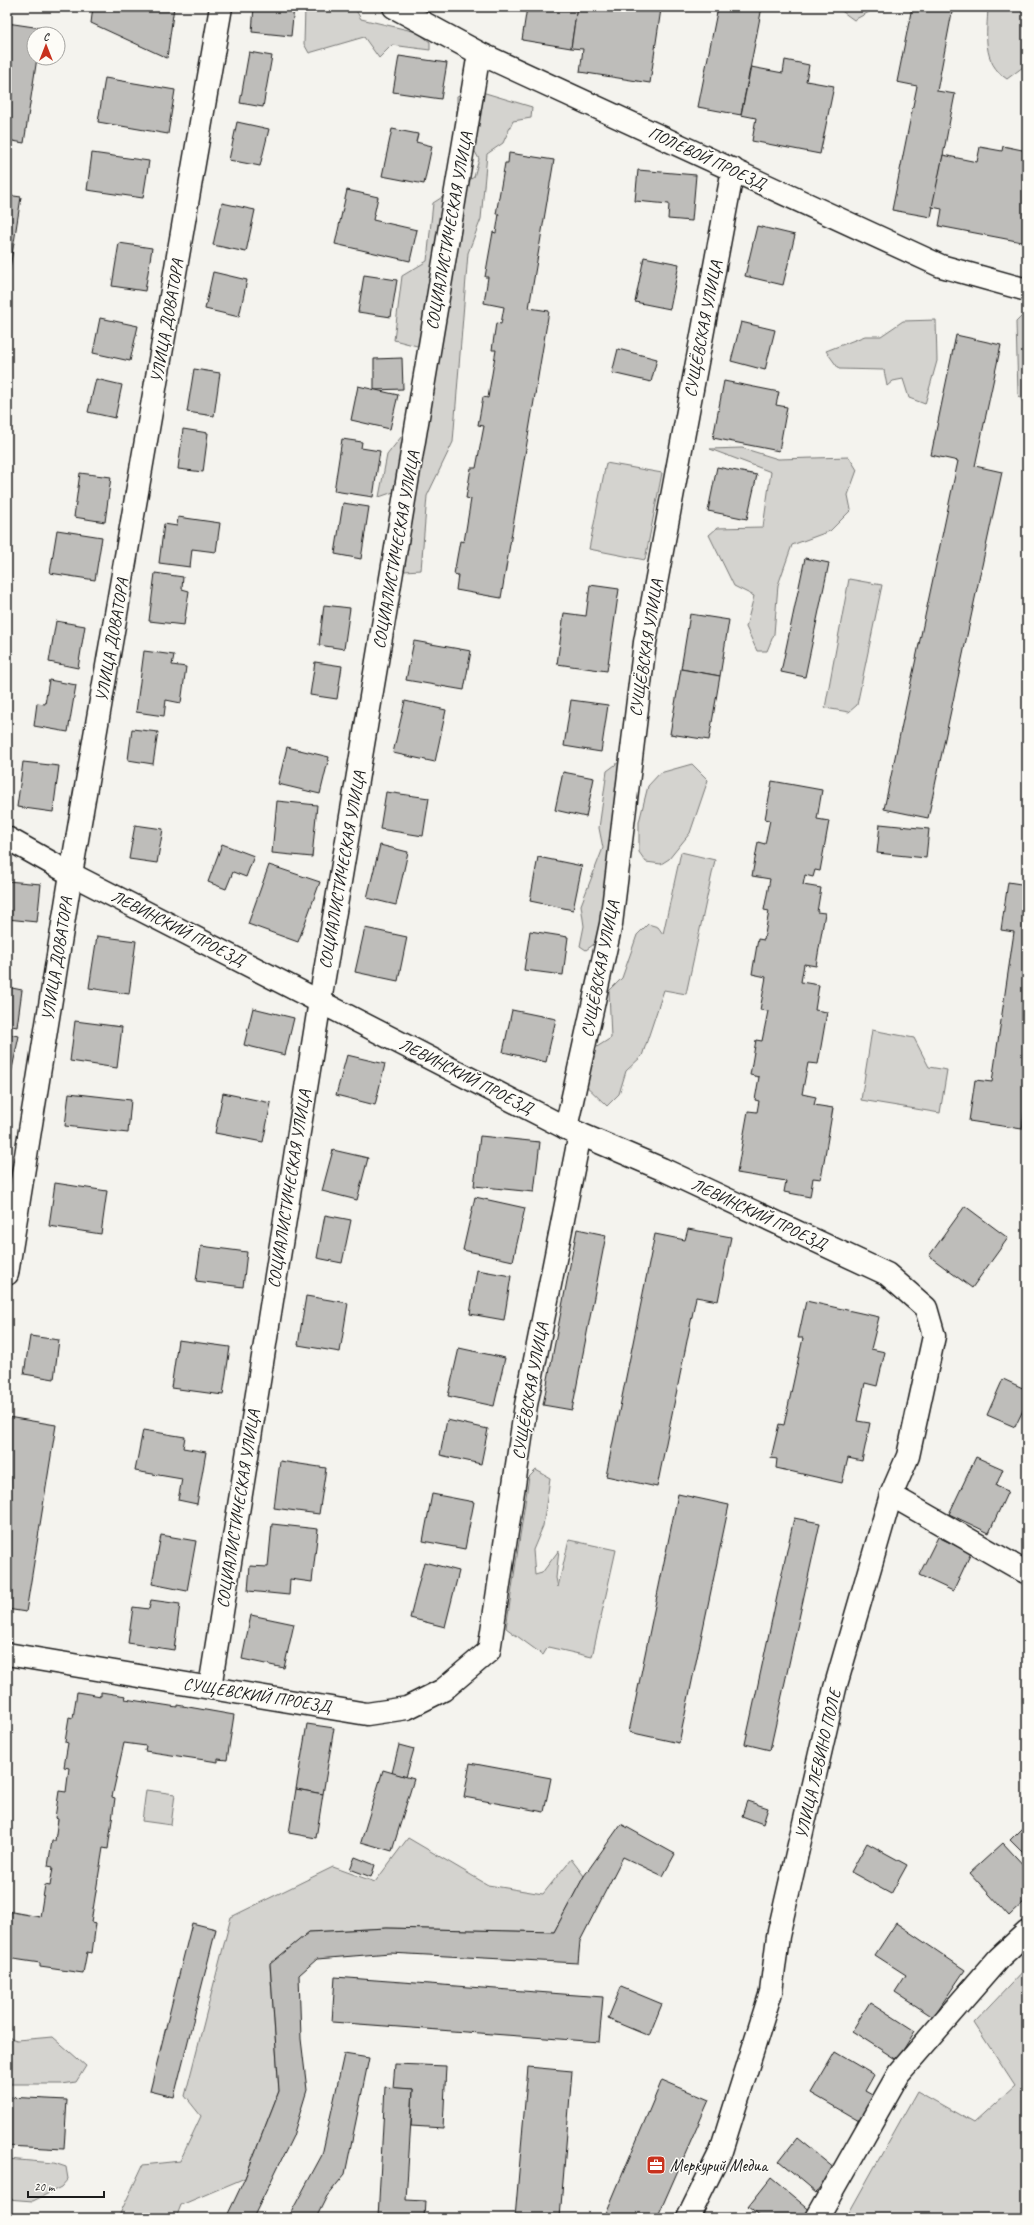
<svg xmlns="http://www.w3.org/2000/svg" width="1034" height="2225" font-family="Caveat,sans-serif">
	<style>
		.green { fill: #d4d3cf; stroke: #787876 }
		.building { fill: #bebdba; stroke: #1c1c1c }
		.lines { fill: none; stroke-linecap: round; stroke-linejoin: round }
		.minor-casing { stroke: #1c1c1c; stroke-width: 25 }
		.minor { stroke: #fdfcf7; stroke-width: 22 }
		.labels { text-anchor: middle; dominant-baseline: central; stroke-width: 3; stroke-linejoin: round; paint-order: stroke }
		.street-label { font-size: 17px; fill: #1c1c1c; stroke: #fdfcf7 }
		.poi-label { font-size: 17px; fill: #1c1c1c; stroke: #fdfcf7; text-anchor: start }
	</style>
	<rect width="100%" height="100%" fill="#f4f3ee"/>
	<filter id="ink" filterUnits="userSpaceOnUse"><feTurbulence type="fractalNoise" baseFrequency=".025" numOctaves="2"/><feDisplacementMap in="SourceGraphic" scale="8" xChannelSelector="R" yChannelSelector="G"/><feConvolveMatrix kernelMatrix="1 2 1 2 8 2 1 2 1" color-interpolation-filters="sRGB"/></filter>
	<g filter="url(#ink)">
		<!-- green -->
		<g class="green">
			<path d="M 305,7 L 354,7 L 361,19 L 417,32 L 430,42 L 430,50 L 392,45 L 379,58 L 364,37 L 309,53 L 304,44 Z"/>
			<path d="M 836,7 L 873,7 L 871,11 L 854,20 Z"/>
			<path d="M 988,7 L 1027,7 L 1027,64 L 1007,79 C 981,62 987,34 988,7 Z"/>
			<path d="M 472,89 L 532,107 L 531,118 L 513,121 L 503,143 L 487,154 L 481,219 L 468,253 L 453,442 L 427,496 L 421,570 L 404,571 L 414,485 L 379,497 L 387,455 L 405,432 L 421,347 L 394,340 L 402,276 L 427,261 L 433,203 L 474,177 L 479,159 L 457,119 L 457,96 Z"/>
			<path d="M 1024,314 L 1027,314 L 1027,409 L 1018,394 L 1016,322 Z"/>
			<path d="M 936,320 L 937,361 L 925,404 L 909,398 L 903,379 L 893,381 L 887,386 L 884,370 L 839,369 L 826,351 L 865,336 L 881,336 L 903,321 Z"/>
			<path d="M 742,448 L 778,459 L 849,457 L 857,470 L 848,495 L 851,510 L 830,531 L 792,545 L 778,585 L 774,634 L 767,651 L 757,651 L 746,627 L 754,596 L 734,586 L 709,535 L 717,528 L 763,527 L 771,472 L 710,449 Z"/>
			<path d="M 606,463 L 662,473 L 645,560 L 589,549 Z"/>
			<path d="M 849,579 L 882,585 L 857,705 L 849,712 L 825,708 Z"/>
			<path d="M 619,762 L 613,879 L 597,942 L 586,950 L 580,946 L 584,926 L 581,905 L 603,848 L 599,828 L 607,771 Z"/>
			<path d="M 692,764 L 708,780 L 690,833 L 669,859 L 661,864 L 646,862 L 639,852 L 639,822 L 648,786 L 660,773 Z"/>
			<path d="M 681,852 L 715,860 L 686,994 L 664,990 L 642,1056 L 626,1071 L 619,1094 L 607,1106 L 577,1077 L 592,1050 L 611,1038 L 609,991 L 622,978 L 637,935 L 648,924 L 658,927 L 663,934 Z"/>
			<path d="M 872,1030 L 914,1038 L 929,1067 L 947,1070 L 940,1113 L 861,1100 Z"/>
			<path d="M 536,1470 L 550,1478 L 543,1526 L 533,1550 L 535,1575 L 542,1573 L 559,1550 L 556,1578 L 558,1587 L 569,1540 L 616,1550 L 592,1657 L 548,1647 L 543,1655 L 506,1628 L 529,1477 Z"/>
			<path d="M 146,1790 L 175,1794 L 171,1825 L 142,1821 Z"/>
			<path d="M 408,1838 L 488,1885 L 543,1894 L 571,1859 L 584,1876 L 554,1932 L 387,1928 L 309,1932 L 270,1965 L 279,2091 L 245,2178 L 181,2205 L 176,2218 L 118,2218 L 143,2165 L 180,2161 L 201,2116 L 185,2096 L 231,1917 L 333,1867 L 375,1882 Z"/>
			<path d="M 1027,1967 L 1027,2218 L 846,2218 L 917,2091 L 974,2123 L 1015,2086 L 974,2023 Z"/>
			<path d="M 7,2037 L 17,2040 L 53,2037 L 86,2066 L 76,2082 L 62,2084 L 7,2084 Z"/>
			<path d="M 7,2159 L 54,2163 L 66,2167 L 68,2179 L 61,2187 L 33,2201 L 7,2199 Z"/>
		</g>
		<!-- building -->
		<g class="building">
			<path d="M 93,7 L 174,7 L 167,58 L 91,23 Z"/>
			<path d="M 254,7 L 294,7 L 291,36 L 252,32 Z"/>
			<path d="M 527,7 L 577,7 L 571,48 L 522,40 Z"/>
			<path d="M 577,7 L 661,9 L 650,83 L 580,72 L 583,49 L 571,48 Z"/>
			<path d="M 718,7 L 762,7 L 741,115 L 698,107 Z"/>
			<path d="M 912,7 L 953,7 L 937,91 L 955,94 L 931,217 L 892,210 L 917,86 L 897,82 Z"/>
			<path d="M 7,23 L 41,28 L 40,34 L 34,34 L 34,58 L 37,58 L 24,143 L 7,140 Z"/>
			<path d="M 249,52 L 272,56 L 263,107 L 240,103 Z"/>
			<path d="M 399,56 L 447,63 L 441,99 L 393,92 Z"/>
			<path d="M 785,60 L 809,65 L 806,81 L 834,86 L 820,154 L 752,141 L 756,118 L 741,115 L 751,67 L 783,73 Z"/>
			<path d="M 105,78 L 175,90 L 168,134 L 98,122 Z"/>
			<path d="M 237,122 L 269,129 L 260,166 L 229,160 Z"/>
			<path d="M 392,129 L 418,134 L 416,142 L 432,146 L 424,184 L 382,176 Z"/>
			<path d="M 1003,146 L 1027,151 L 1027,243 L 939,226 L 942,209 L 932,207 L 943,155 L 977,162 L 980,147 L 1002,151 Z"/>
			<path d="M 92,153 L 149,161 L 143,198 L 87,190 Z"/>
			<path d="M 509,153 L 554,160 L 529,308 L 549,311 L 501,598 L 456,590 L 458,575 L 454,574 L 460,541 L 464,542 L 471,499 L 466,498 L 471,468 L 476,468 L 484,426 L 478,425 L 483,397 L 488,398 L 496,350 L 492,350 L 496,323 L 501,324 L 504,307 L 484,303 L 488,277 L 485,277 L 493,232 L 496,233 L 499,214 L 496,214 L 505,163 L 508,163 Z"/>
			<path d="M 638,170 L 696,175 L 692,221 L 668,219 L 669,204 L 635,201 Z"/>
			<path d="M 347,190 L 378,197 L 373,220 L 417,230 L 410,261 L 335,244 Z"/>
			<path d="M 7,195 L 21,197 L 7,288 Z"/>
			<path d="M 222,203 L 255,210 L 246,252 L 213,245 Z"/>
			<path d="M 757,226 L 795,235 L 783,285 L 745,276 Z"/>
			<path d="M 119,243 L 152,248 L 145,291 L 112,286 Z"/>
			<path d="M 644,257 L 679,264 L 670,309 L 635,302 Z"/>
			<path d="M 213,272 L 247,280 L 239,317 L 205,309 Z"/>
			<path d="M 364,275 L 397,280 L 391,317 L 358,312 Z"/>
			<path d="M 100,318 L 138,326 L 130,361 L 93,353 Z"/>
			<path d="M 741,322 L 775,330 L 765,370 L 731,361 Z"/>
			<path d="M 956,335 L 1001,345 L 975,466 L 1002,472 L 928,818 L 884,809 L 958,461 L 931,455 Z"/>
			<path d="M 618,349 L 657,359 L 651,382 L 612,373 Z"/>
			<path d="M 402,358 L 403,389 L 374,390 L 374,359 Z"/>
			<path d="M 194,369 L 220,373 L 214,416 L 187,412 Z"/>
			<path d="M 96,379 L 122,385 L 115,418 L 88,412 Z"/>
			<path d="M 724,381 L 779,392 L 776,405 L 787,407 L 779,451 L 713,438 Z"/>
			<path d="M 358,386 L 398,395 L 390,429 L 351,420 Z"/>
			<path d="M 183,429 L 208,433 L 203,472 L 178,469 Z"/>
			<path d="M 342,439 L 362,442 L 361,448 L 380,451 L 373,497 L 334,491 Z"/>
			<path d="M 717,467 L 757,475 L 747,519 L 708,511 Z"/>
			<path d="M 80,473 L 111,477 L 105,522 L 74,517 Z"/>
			<path d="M 343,503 L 369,507 L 361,559 L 335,554 Z"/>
			<path d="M 178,517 L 220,523 L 216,552 L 192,549 L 190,567 L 159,563 L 164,524 L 177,526 Z"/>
			<path d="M 57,530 L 102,537 L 95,580 L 50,573 Z"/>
			<path d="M 805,558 L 829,563 L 805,677 L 781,672 Z"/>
			<path d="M 155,573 L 183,577 L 182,589 L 189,591 L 184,625 L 149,621 Z"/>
			<path d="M 590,585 L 619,589 L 607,671 L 557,664 L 564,613 L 586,616 Z"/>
			<path d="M 324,605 L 350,608 L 344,649 L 319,645 Z"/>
			<path d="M 690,614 L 729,620 L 720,676 L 681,669 Z"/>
			<path d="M 56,621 L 85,626 L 78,668 L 49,662 Z"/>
			<path d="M 414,641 L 471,651 L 464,690 L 406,680 Z"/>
			<path d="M 144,651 L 174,655 L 172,665 L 186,667 L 181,703 L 166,700 L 164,716 L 136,712 Z"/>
			<path d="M 315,662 L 342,666 L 337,699 L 310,695 Z"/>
			<path d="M 681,669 L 720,676 L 709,740 L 670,734 Z"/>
			<path d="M 49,680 L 76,685 L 68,732 L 34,726 L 37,703 L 45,704 Z"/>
			<path d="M 571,700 L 608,705 L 601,752 L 564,746 Z"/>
			<path d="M 405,701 L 446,710 L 435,762 L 393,753 Z"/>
			<path d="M 132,729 L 158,732 L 153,764 L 128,760 Z"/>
			<path d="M 287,747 L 329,757 L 320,794 L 278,784 Z"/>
			<path d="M 23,762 L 59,766 L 53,812 L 17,807 Z"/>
			<path d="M 563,772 L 594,778 L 586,817 L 555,810 Z"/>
			<path d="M 772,781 L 822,790 L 817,819 L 829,821 L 820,871 L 815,870 L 813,877 L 805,875 L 803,885 L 821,888 L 817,912 L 825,913 L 816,966 L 804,964 L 801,982 L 819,985 L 815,1010 L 827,1012 L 818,1064 L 808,1063 L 802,1094 L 816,1097 L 814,1105 L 833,1108 L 821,1179 L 813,1178 L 810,1197 L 784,1192 L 786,1181 L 737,1173 L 748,1111 L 757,1112 L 759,1101 L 755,1100 L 759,1077 L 750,1075 L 756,1040 L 762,1041 L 768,1011 L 760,1010 L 766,977 L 752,974 L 758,939 L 764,940 L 769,911 L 764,910 L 770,879 L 752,876 L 758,842 L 765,844 L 770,820 L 765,819 Z"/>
			<path d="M 386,792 L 429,798 L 423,836 L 380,829 Z"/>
			<path d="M 277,801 L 317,805 L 312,857 L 272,853 Z"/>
			<path d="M 880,824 L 929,829 L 926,858 L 877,853 Z"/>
			<path d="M 135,825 L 163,829 L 157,863 L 129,859 Z"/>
			<path d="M 222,844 L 254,856 L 246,877 L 233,872 L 226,889 L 208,882 Z"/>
			<path d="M 380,845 L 408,852 L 396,905 L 367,898 Z"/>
			<path d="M 538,857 L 582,866 L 573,910 L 530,901 Z"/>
			<path d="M 269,865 L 320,882 L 298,942 L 248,924 Z"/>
			<path d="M 7,881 L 41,884 L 37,922 L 7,919 Z"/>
			<path d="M 1008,882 L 1027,885 L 1027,1094 L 1022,1129 L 969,1121 L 975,1080 L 992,1082 L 1014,932 L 1001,930 Z"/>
			<path d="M 365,928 L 407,937 L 398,981 L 355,972 Z"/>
			<path d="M 530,931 L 568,937 L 563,975 L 524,970 Z"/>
			<path d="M 97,936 L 136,941 L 129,994 L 89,988 Z"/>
			<path d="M 7,987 L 22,990 L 17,1027 L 7,1025 Z"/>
			<path d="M 253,1008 L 294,1018 L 285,1055 L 244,1045 Z"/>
			<path d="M 512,1010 L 556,1019 L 546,1062 L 503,1052 Z"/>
			<path d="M 75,1021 L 122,1027 L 117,1068 L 70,1061 Z"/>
			<path d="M 7,1034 L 19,1036 L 9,1083 L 7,1083 Z"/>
			<path d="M 347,1055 L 385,1064 L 375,1105 L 336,1095 Z"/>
			<path d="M 69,1093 L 131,1100 L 128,1133 L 65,1126 Z"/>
			<path d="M 223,1093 L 271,1103 L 263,1142 L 215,1133 Z"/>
			<path d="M 480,1136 L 540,1142 L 534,1192 L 474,1186 Z"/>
			<path d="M 333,1150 L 368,1158 L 357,1200 L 322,1191 Z"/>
			<path d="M 55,1183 L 107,1191 L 101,1234 L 49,1226 Z"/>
			<path d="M 475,1197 L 525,1208 L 513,1261 L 463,1250 Z"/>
			<path d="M 965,1206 L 1008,1238 L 972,1288 L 929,1256 Z"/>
			<path d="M 325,1215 L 351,1220 L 342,1263 L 317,1258 Z"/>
			<path d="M 577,1229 L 606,1235 L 572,1410 L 543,1405 Z"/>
			<path d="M 688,1229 L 731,1237 L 718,1301 L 696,1297 L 657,1487 L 606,1476 L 655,1234 L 685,1240 Z"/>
			<path d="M 201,1246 L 247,1252 L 243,1287 L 196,1281 Z"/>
			<path d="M 477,1270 L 511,1276 L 504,1320 L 470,1314 Z"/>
			<path d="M 306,1296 L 348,1303 L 340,1352 L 298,1345 Z"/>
			<path d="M 806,1301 L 879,1317 L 871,1349 L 885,1352 L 877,1386 L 865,1383 L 857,1421 L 870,1423 L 862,1461 L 848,1458 L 842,1483 L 776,1468 L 777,1459 L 771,1458 L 779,1424 L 784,1425 L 803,1338 L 798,1338 Z"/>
			<path d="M 30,1336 L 59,1340 L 54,1379 L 24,1374 Z"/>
			<path d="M 178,1340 L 230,1347 L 223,1395 L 171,1388 Z"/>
			<path d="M 459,1348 L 505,1358 L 494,1406 L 448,1396 Z"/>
			<path d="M 1003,1379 L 1027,1390 L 1027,1402 L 1015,1427 L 987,1415 Z"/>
			<path d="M 8,1417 L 56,1425 L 26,1612 L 7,1609 Z"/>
			<path d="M 447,1420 L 488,1429 L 481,1464 L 440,1455 Z"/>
			<path d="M 143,1430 L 185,1437 L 183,1448 L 206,1452 L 197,1504 L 178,1500 L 182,1479 L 135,1471 Z"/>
			<path d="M 976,1457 L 1003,1469 L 996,1486 L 1008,1491 L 989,1533 L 949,1514 Z"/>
			<path d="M 280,1461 L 326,1468 L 319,1514 L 274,1508 Z"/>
			<path d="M 432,1494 L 474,1502 L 465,1549 L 423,1541 Z"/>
			<path d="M 678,1494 L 729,1505 L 679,1743 L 629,1732 Z"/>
			<path d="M 794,1518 L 820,1523 L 770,1750 L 745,1744 Z"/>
			<path d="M 272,1524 L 318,1529 L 312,1582 L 290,1579 L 289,1595 L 248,1591 L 250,1566 L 268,1567 Z"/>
			<path d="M 161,1535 L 196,1541 L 187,1591 L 152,1584 Z"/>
			<path d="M 938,1537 L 971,1553 L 953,1591 L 919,1575 Z"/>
			<path d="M 424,1562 L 459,1571 L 445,1627 L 410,1618 Z"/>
			<path d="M 151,1600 L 180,1604 L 174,1650 L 128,1643 L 133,1607 L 149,1609 Z"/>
			<path d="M 251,1615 L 294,1624 L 284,1668 L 242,1659 Z"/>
			<path d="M 7,1684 L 12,1685 L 7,1713 Z"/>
			<path d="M 77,1692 L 101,1696 L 101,1692 L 126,1696 L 125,1699 L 177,1707 L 177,1705 L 234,1715 L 227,1760 L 218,1759 L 218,1762 L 145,1751 L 146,1746 L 124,1743 L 112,1797 L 115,1798 L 108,1849 L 103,1848 L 91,1922 L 96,1923 L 92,1953 L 87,1952 L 83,1973 L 40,1967 L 40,1963 L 7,1958 L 7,1911 L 40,1917 L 45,1885 L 50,1886 L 53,1867 L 48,1866 L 52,1841 L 55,1841 L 58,1819 L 55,1818 L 59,1791 L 66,1792 L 69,1768 L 64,1767 L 68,1743 L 65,1742 L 69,1717 L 73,1718 Z"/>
			<path d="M 307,1724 L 334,1728 L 323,1794 L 296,1789 Z"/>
			<path d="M 399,1745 L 414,1749 L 406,1777 L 392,1773 Z"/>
			<path d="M 470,1763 L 551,1778 L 544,1812 L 464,1797 Z"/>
			<path d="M 383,1770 L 414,1779 L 392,1851 L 361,1842 Z"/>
			<path d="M 296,1789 L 323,1794 L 316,1838 L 289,1833 Z"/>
			<path d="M 747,1801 L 768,1808 L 763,1824 L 742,1816 Z"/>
			<path d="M 1027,1823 L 1027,1857 L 1010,1840 Z"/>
			<path d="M 621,1824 L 675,1854 L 663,1876 L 623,1857 L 580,1941 L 578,1963 L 390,1953 L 317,1959 L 299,1975 L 301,2039 L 307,2090 L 293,2136 L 253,2218 L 226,2218 L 245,2178 L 279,2091 L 270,1964 L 309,1932 L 387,1928 L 554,1932 L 584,1876 Z"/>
			<path d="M 867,1843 L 907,1865 L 891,1894 L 851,1872 Z"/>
			<path d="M 1003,1843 L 1027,1869 L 1027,1899 L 1009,1916 L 970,1873 Z"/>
			<path d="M 355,1857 L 375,1865 L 371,1877 L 350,1869 Z"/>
			<path d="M 192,1923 L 216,1929 L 174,2097 L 150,2091 Z"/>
			<path d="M 896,1923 L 965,1970 L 933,2017 L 895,1992 L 906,1975 L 875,1955 Z"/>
			<path d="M 335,1977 L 603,1997 L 599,2042 L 332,2022 Z"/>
			<path d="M 621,1987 L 662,2004 L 649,2036 L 608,2019 Z"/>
			<path d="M 870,2002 L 915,2031 L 897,2060 L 852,2031 Z"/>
			<path d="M 835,2052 L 874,2075 L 865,2091 L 874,2096 L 859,2121 L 811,2093 Z"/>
			<path d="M 344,2054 L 369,2058 L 345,2174 L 327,2196 L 316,2218 L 288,2218 L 322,2155 Z"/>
			<path d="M 395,2064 L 446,2066 L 443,2128 L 411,2126 L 413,2089 L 393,2088 Z"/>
			<path d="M 528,2067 L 572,2071 L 560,2218 L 515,2218 Z"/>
			<path d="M 662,2080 L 709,2100 L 657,2218 L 604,2218 Z"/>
			<path d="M 385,2087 L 413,2089 L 406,2200 L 425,2201 L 424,2218 L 378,2218 Z"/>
			<path d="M 7,2097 L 67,2100 L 64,2149 L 7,2146 Z"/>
			<path d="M 797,2138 L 835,2169 L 816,2192 L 779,2161 Z"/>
			<path d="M 771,2178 L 812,2212 L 808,2218 L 762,2218 L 748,2207 Z"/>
		</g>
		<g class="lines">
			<!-- minor casing -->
			<g class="minor-casing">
				<g id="minor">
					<path d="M 394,7 L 479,53 L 941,266 L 1027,290"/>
					<path d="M 7,838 L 71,874 L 566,1128 L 662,1169 L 887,1274 L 926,1308 L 934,1336 L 908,1456 L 891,1495 L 835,1688 L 778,1936 L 771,1992 L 721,2151 L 688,2218"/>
					<path d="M 566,1128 L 611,924 L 645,642 L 733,169"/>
					<path d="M 7,1274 L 71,874 L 221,7"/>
					<path d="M 891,1495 L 1027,1573"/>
					<path d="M 7,1654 L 367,1714 L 407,1708 L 443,1690 L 489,1651 L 526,1405 L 580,1134"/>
					<path d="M 210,1687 L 320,1001 L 479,53"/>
					<path d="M 817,2218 L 899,2073 L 999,1958 L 1027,1932"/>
				</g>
			</g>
			<!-- minor -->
			<use href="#minor" class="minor"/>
		</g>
	</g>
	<!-- icons -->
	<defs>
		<g id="office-square" transform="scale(1)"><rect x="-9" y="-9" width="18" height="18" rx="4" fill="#c8321e" stroke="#fdfcf7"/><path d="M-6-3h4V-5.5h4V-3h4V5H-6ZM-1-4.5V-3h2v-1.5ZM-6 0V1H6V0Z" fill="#fff"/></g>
	</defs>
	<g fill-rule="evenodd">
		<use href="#office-square" x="656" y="2165"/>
	</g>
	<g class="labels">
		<!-- street labels -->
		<g class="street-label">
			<text transform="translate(707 158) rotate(25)">ПОЛЕВОЙ ПРОЕЗД</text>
			<text transform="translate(449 231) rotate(-80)">СОЦИАЛИСТИЧЕСКАЯ УЛИЦА</text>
			<text transform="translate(167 321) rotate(-80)">УЛИЦА ДОВАТОРА</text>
			<text transform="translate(703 329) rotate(-79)">СУЩЁВСКАЯ УЛИЦА</text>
			<text transform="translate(396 550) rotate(-80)">СОЦИАЛИСТИЧЕСКАЯ УЛИЦА</text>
			<text transform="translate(112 640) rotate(-80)">УЛИЦА ДОВАТОРА</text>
			<text transform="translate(646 648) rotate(-81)">СУЩЁВСКАЯ УЛИЦА</text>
			<text transform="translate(342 870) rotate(-80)">СОЦИАЛИСТИЧЕСКАЯ УЛИЦА</text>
			<text transform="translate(178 928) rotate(27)">ЛЕВИНСКИЙ ПРОЕЗД</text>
			<text transform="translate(57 959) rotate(-81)">УЛИЦА ДОВАТОРА</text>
			<text transform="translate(600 969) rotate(-79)">СУЩЁВСКАЯ УЛИЦА</text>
			<text transform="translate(466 1076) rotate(27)">ЛЕВИНСКИЙ ПРОЕЗД</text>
			<text transform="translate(289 1189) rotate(-81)">СОЦИАЛИСТИЧЕСКАЯ УЛИЦА</text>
			<text transform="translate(759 1214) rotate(25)">ЛЕВИНСКИЙ ПРОЕЗД</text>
			<text transform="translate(530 1391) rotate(-80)">СУЩЁВСКАЯ УЛИЦА</text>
			<text transform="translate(238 1509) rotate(-81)">СОЦИАЛИСТИЧЕСКАЯ УЛИЦА</text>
			<text transform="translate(257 1695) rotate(9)">СУЩЕВСКИЙ ПРОЕЗД</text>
			<text transform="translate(818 1764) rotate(-77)">УЛИЦА ЛЕВИНО ПОЛЕ</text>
		</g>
		<!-- poi labels -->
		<g class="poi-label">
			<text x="670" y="2165">Меркурий Медиа</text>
		</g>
	</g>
	<!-- margin -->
	<rect width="1034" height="2225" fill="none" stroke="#fdfcf7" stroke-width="24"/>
	<rect x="12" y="12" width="1010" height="2201" fill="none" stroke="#1c1c1c" stroke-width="1.5" filter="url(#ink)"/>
	<!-- north arrow -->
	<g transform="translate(46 46)"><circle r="19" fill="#fdfcf7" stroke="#a3a29f"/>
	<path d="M0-3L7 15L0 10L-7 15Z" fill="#c8321e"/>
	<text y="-6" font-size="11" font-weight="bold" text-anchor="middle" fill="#1c1c1c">С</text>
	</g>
	<!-- scale -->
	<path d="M28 2191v6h76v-6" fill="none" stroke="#1c1c1c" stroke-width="2"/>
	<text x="34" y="2191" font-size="12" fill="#1c1c1c" stroke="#fdfcf7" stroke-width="3" paint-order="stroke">20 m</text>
</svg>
